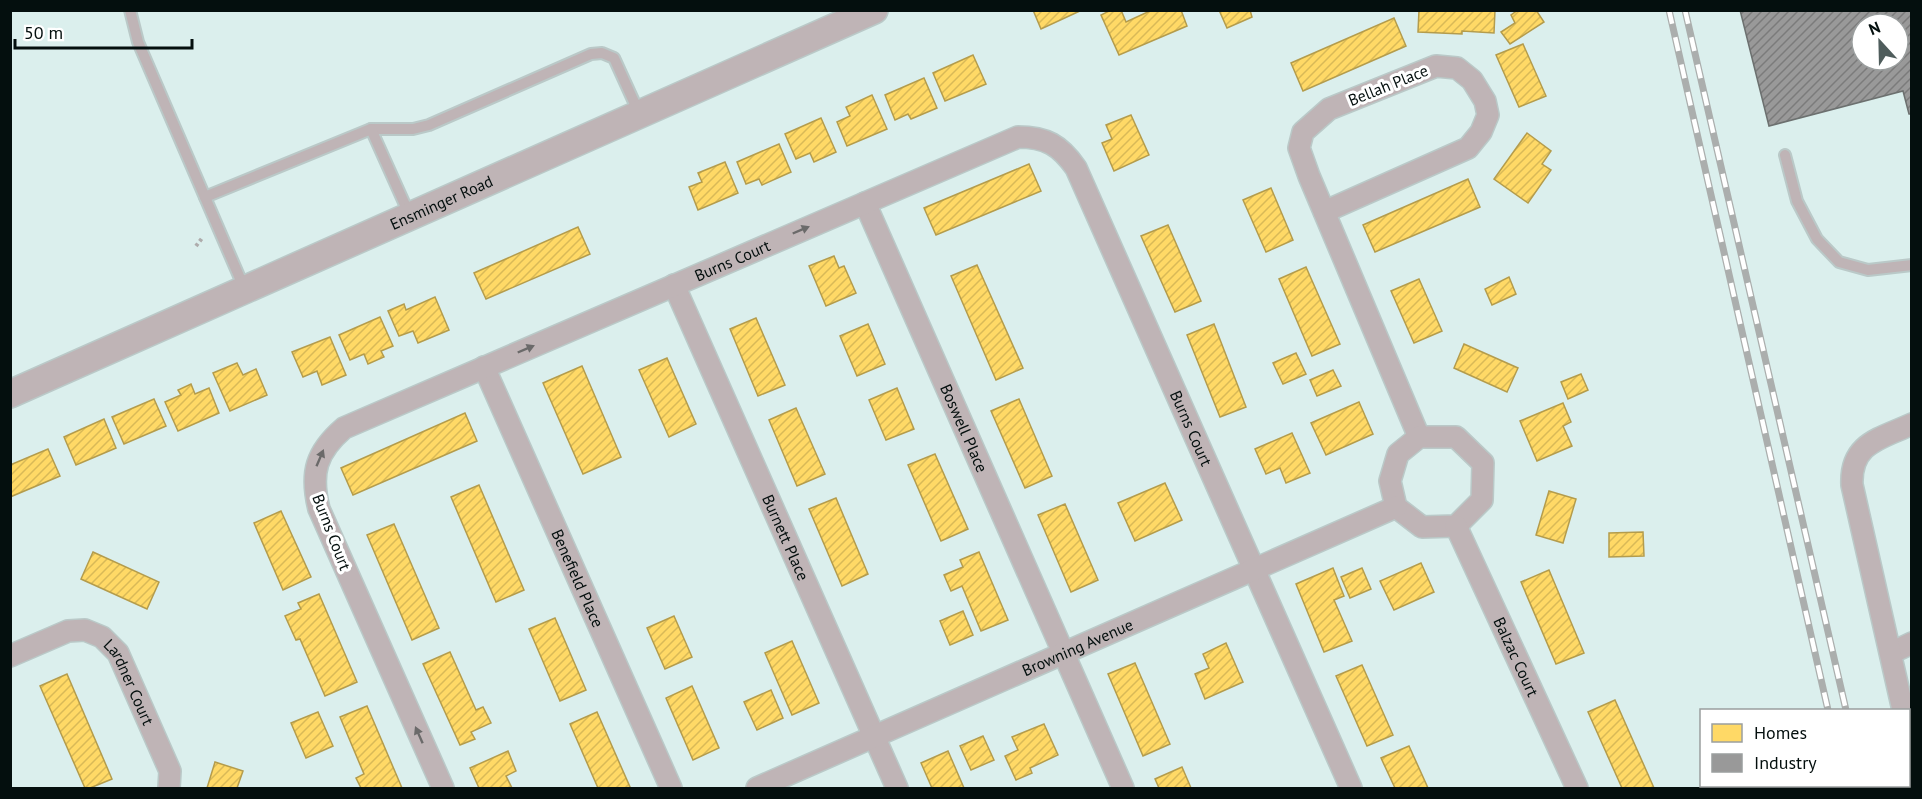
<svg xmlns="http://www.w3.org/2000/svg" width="1922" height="799" font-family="'PT Sans',sans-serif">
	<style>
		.homes { fill: url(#homes-hatch); stroke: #b49c4c; stroke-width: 1.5 }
		.industry { fill: url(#industry-hatch); stroke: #6c706f; stroke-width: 1.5; fill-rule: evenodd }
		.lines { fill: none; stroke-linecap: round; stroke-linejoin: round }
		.service-casing { stroke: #bac9c8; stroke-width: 14 }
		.minor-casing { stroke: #bac9c8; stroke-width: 24 }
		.tertiary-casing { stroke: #bac9c8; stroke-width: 30 }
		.path { stroke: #aeacac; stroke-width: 4; stroke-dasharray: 3 3; stroke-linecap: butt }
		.service { stroke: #bfb4b6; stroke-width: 10 }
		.minor { stroke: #bfb4b6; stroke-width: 21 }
		.tertiary { stroke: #bfb4b6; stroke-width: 27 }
		.rail-casing { stroke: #abaead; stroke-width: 7 }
		.rail { stroke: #fff; stroke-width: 4.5; stroke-dasharray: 14; stroke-linecap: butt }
		.oneway { fill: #6b6a6a }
		.labels { text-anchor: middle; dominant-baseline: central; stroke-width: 6; stroke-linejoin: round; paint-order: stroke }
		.street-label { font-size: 16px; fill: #040f0e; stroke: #fff }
	</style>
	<defs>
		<pattern id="homes-hatch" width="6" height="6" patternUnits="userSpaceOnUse" patternTransform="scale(1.5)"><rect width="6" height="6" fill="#ffd966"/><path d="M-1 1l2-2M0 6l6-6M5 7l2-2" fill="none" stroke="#d9b957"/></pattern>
		<pattern id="industry-hatch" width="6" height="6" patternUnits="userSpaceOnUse" patternTransform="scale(1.5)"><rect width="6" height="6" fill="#999"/><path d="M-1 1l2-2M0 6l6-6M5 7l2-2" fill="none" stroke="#7b7b7b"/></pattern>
	</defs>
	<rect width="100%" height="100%" fill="#dbefed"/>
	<!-- homes -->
	<g class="homes">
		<path d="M 1033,10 L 1082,10 L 1041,29 Z"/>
		<path d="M 1111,10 L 1121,10 L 1126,22 L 1152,10 L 1181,10 L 1187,26 L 1119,55 L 1101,15 Z"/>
		<path d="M 1219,10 L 1250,10 L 1252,17 L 1227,28 Z"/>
		<path d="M 1419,10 L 1495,10 L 1494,33 L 1462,31 L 1462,34 L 1418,32 Z"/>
		<path d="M 1518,10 L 1536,10 L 1544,22 L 1510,44 L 1501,32 L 1515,23 L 1511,15 Z"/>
		<path d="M 1394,18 L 1406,46 L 1303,91 L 1291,63 Z"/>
		<path d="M 1523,44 L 1546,96 L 1519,107 L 1496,55 Z"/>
		<path d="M 973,55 L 986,84 L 945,101 L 933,73 Z"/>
		<path d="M 924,78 L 937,108 L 911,119 L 908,114 L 895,120 L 885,95 Z"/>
		<path d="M 872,95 L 887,129 L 847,146 L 837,122 L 850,116 L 846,107 Z"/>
		<path d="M 1131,115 L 1149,155 L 1114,171 L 1102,143 L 1112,139 L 1106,125 Z"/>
		<path d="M 821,118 L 836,152 L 814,162 L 810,153 L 796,159 L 785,134 Z"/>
		<path d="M 1527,133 L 1551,151 L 1542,164 L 1551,170 L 1528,203 L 1494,179 Z"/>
		<path d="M 779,144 L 791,172 L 762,185 L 759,179 L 746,184 L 737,162 Z"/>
		<path d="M 725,162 L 738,193 L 698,210 L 689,187 L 702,182 L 698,173 Z"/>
		<path d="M 1029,164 L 1041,191 L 936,235 L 924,208 Z"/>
		<path d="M 1468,179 L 1480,207 L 1375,252 L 1363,225 Z"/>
		<path d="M 1271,188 L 1293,240 L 1266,252 L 1243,200 Z"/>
		<path d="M 1168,225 L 1201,301 L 1175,312 L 1141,236 Z"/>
		<path d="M 578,227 L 590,254 L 486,299 L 474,273 Z"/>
		<path d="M 834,256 L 839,268 L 844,266 L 856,293 L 826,306 L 809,266 Z"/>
		<path d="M 977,265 L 1023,368 L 996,380 L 951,276 Z"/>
		<path d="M 1306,267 L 1340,344 L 1312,356 L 1279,279 Z"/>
		<path d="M 1509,277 L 1516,294 L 1492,305 L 1485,289 Z"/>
		<path d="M 1419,279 L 1442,331 L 1414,343 L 1391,291 Z"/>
		<path d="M 435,297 L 449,330 L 418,343 L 413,331 L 399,336 L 388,311 L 404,304 L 406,310 Z"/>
		<path d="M 380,317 L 393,346 L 381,351 L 384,357 L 368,364 L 364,354 L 350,360 L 339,335 Z"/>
		<path d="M 756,318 L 785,385 L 758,396 L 730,329 Z"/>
		<path d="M 868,324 L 885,364 L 857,376 L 840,336 Z"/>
		<path d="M 1214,324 L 1246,407 L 1220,417 L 1187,335 Z"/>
		<path d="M 330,337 L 346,375 L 322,385 L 317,371 L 303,377 L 292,352 Z"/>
		<path d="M 1464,344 L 1518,368 L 1507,392 L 1454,368 Z"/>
		<path d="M 1296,353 L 1306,374 L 1283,384 L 1273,363 Z"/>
		<path d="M 667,358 L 696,424 L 669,437 L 639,370 Z"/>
		<path d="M 237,363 L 243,375 L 256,369 L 267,395 L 230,411 L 213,373 Z"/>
		<path d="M 582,366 L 621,457 L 583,474 L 543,383 Z"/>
		<path d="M 1333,370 L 1341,386 L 1317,396 L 1310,380 Z"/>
		<path d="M 1581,374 L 1588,390 L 1568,399 L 1561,382 Z"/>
		<path d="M 191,384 L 195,394 L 209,388 L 219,413 L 178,431 L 165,402 L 181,395 L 178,390 Z"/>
		<path d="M 897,388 L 914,429 L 886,440 L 869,400 Z"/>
		<path d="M 154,399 L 166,426 L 124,444 L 112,417 Z"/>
		<path d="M 1019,399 L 1052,476 L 1025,488 L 991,411 Z"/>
		<path d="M 1359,402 L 1373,434 L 1326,455 L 1311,423 Z"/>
		<path d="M 1563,403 L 1571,422 L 1563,426 L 1572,446 L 1537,461 L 1520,421 Z"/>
		<path d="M 796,408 L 825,474 L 797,486 L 769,420 Z"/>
		<path d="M 465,413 L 477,441 L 353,495 L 341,468 Z"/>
		<path d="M 104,419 L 116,448 L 76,465 L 64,437 Z"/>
		<path d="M 1292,433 L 1310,473 L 1286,483 L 1280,468 L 1266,474 L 1255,449 Z"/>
		<path d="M 48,449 L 60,476 L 10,497 L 10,465 Z"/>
		<path d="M 935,454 L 968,529 L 941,541 L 908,465 Z"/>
		<path d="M 1165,483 L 1182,520 L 1135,541 L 1118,503 Z"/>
		<path d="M 479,485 L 524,590 L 496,602 L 451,497 Z"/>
		<path d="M 1549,491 L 1576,499 L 1563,543 L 1536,535 Z"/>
		<path d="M 836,498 L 868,574 L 842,586 L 809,509 Z"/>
		<path d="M 1065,504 L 1098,580 L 1071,592 L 1038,515 Z"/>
		<path d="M 281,511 L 311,577 L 283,590 L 254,523 Z"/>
		<path d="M 394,524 L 439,628 L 412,640 L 367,535 Z"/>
		<path d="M 1643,532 L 1644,556 L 1609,557 L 1609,533 Z"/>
		<path d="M 93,552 L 159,582 L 147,609 L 81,579 Z"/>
		<path d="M 979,552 L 1008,620 L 981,631 L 962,586 L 951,591 L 944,575 L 963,567 L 960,560 Z"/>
		<path d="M 1421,563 L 1434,592 L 1394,610 L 1380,581 Z"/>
		<path d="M 1333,568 L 1344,596 L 1334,600 L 1352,641 L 1324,652 L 1296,584 Z"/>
		<path d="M 1362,568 L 1371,589 L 1350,598 L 1341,577 Z"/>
		<path d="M 1549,570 L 1584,653 L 1556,664 L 1521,582 Z"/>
		<path d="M 319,594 L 357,682 L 325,696 L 300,639 L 296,640 L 285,616 L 301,609 L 298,603 Z"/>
		<path d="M 963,611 L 973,635 L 950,645 L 940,621 Z"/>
		<path d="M 674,616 L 692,657 L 665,669 L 647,628 Z"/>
		<path d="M 555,618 L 586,690 L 560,701 L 529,629 Z"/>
		<path d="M 792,641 L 819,703 L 792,715 L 765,653 Z"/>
		<path d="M 1226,643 L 1243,682 L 1205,699 L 1195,674 L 1209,668 L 1203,654 Z"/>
		<path d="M 450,652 L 476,710 L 483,707 L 491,723 L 471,732 L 475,739 L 460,745 L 423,664 Z"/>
		<path d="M 1135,663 L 1170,744 L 1143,756 L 1108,674 Z"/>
		<path d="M 1362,665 L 1393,735 L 1367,746 L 1336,676 Z"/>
		<path d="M 67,674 L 112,779 L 90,788 L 85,788 L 40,686 Z"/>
		<path d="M 692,686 L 719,748 L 693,760 L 666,698 Z"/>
		<path d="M 771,690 L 783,718 L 757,730 L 744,702 Z"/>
		<path d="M 1615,700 L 1654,788 L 1622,788 L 1588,712 Z"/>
		<path d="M 367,706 L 402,788 L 361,788 L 356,778 L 364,774 L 340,717 Z"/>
		<path d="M 318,712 L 333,746 L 306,758 L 291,723 Z"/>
		<path d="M 597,712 L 630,787 L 628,788 L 598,788 L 570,724 Z"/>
		<path d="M 1044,724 L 1058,755 L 1030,768 L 1032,773 L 1016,780 L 1005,756 L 1018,750 L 1012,737 Z"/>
		<path d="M 983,736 L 994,760 L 971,770 L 960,746 Z"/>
		<path d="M 1409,746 L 1428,788 L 1395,788 L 1381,758 Z"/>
		<path d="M 508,751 L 516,771 L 506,776 L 512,788 L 479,788 L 470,768 Z"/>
		<path d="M 948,751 L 964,788 L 932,788 L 921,763 Z"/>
		<path d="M 215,762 L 243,771 L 237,788 L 207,788 Z"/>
		<path d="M 1182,767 L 1191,788 L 1159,788 L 1155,779 Z"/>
	</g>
	<!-- industry -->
	<path class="industry" d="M 1740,10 L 1912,10 L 1912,114 L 1909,114 L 1903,91 L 1769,126 ZM 1862,24 L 1898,24 L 1898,60 L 1862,60 Z"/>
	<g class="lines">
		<!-- service casing -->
		<g class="service-casing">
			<g id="service">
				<path d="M 130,10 L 138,42 L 245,290"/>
				<path d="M 371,129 L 413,129 L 429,125 L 591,54 L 602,53 L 614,58 L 639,113"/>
				<path d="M 1785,155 L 1797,201 L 1817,239 L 1839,262 L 1868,270 L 1912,265"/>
				<path d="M 205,197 L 371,129 L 410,216"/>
			</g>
		</g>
		<!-- minor casing -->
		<g class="minor-casing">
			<g id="minor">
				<path id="s1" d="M 865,203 L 1123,788"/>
				<path d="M 1324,212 L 1468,148 L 1481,132 L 1488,115 L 1485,101 L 1472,80 L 1457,68 L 1436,66 L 1329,109 L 1303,132 L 1299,148 L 1309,176 L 1419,437"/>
				<path id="s2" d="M 674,285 L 897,788"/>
				<path id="s3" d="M 484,367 L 671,788"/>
				<path d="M 1419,437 L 1456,437 L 1483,463 L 1482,500 L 1456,526 L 1422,527 L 1396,507 L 1390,481 L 1398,454 Z"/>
				<path id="s4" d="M 1456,526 L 1577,788"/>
				<path d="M 1891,653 L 1912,643"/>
				<path id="s5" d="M 10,656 L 68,631 L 85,630 L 102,637 L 118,653 L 170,771 L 169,788"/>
				<path d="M 1903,710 L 1852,485 C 1850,443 1880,439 1912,424"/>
				<path d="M 1908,736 L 1912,751"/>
				<path id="s6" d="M 443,788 L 319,509 C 310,473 316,452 344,428 L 1018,137 C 1046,137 1060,145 1076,168 L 1351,788"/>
				<path id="s7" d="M 757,788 L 1396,507"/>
			</g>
		</g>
		<!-- tertiary casing -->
		<g class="tertiary-casing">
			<g id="tertiary">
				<path id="s8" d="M 10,394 L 874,10"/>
			</g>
		</g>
		<!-- path -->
		<path class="path" d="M 196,246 L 203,237"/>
		<!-- service -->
		<use href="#service" class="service"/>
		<!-- minor -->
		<use href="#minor" class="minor"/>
		<!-- tertiary -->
		<use href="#tertiary" class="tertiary"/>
		<!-- rail casing -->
		<g class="rail-casing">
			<g id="rail">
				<path d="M 1669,10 L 1828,710"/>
				<path d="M 1685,10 L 1846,710"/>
				<path d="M 1845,786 L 1846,788"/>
				<path d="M 1864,786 L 1864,788"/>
			</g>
		</g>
		<!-- rail -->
		<use href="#rail" class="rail"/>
	</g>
	<!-- one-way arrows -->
	<defs><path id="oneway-solid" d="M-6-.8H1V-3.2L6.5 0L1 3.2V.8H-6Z" transform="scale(1.5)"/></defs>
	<g class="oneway">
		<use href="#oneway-solid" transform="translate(801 230) rotate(-23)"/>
		<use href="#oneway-solid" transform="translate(526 349) rotate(-23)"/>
		<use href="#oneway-solid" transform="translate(320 458) rotate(-67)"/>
		<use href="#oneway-solid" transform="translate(419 735) rotate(-114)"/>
	</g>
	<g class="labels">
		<!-- street labels -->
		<g class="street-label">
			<text transform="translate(1388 85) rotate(-22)">Bellah Place</text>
			<text stroke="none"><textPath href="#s8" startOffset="472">Ensminger Road</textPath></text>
			<text stroke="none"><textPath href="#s6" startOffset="819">Burns Court</textPath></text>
			<text stroke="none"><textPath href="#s1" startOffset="246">Boswell Place</textPath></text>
			<text stroke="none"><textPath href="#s6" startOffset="1484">Burns Court</textPath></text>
			<text transform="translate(332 532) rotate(69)">Burns Court</text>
			<text stroke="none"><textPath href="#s2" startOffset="276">Burnett Place</textPath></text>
			<text stroke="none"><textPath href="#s3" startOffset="231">Benefield Place</textPath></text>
			<text stroke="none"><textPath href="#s7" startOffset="350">Browning Avenue</textPath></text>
			<text stroke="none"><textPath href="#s4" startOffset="144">Balzac Court</textPath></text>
			<text stroke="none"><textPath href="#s5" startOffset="152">Lardner Court</textPath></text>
		</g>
	</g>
	<!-- border -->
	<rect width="1922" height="799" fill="none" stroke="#040f0e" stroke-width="24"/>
	<!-- legend -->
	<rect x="1700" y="709" width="210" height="78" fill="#ffffff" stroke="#9b9f9f" stroke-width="1.5"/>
	<rect x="1712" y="724" width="30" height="18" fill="#ffd966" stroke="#9b9f9f" stroke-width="1.5"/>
	<text x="1754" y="739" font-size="18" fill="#040f0e">Homes</text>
	<rect x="1712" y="754" width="30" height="18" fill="#999999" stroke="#9b9f9f" stroke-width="1.5"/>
	<text x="1754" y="769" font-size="18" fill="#040f0e">Industry</text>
	<!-- north arrow -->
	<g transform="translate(1880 42) rotate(338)"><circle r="28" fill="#ffffff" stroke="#9b9f9f" stroke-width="1.5"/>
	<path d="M0-4.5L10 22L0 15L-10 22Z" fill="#4f5d5c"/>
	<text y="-9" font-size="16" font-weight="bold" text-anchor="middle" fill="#040f0e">N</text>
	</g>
	<!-- scale -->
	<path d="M15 39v9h177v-9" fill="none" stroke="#040f0e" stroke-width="3"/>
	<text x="24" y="39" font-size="18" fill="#040f0e" stroke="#ffffff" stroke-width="4.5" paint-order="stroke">50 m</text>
</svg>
